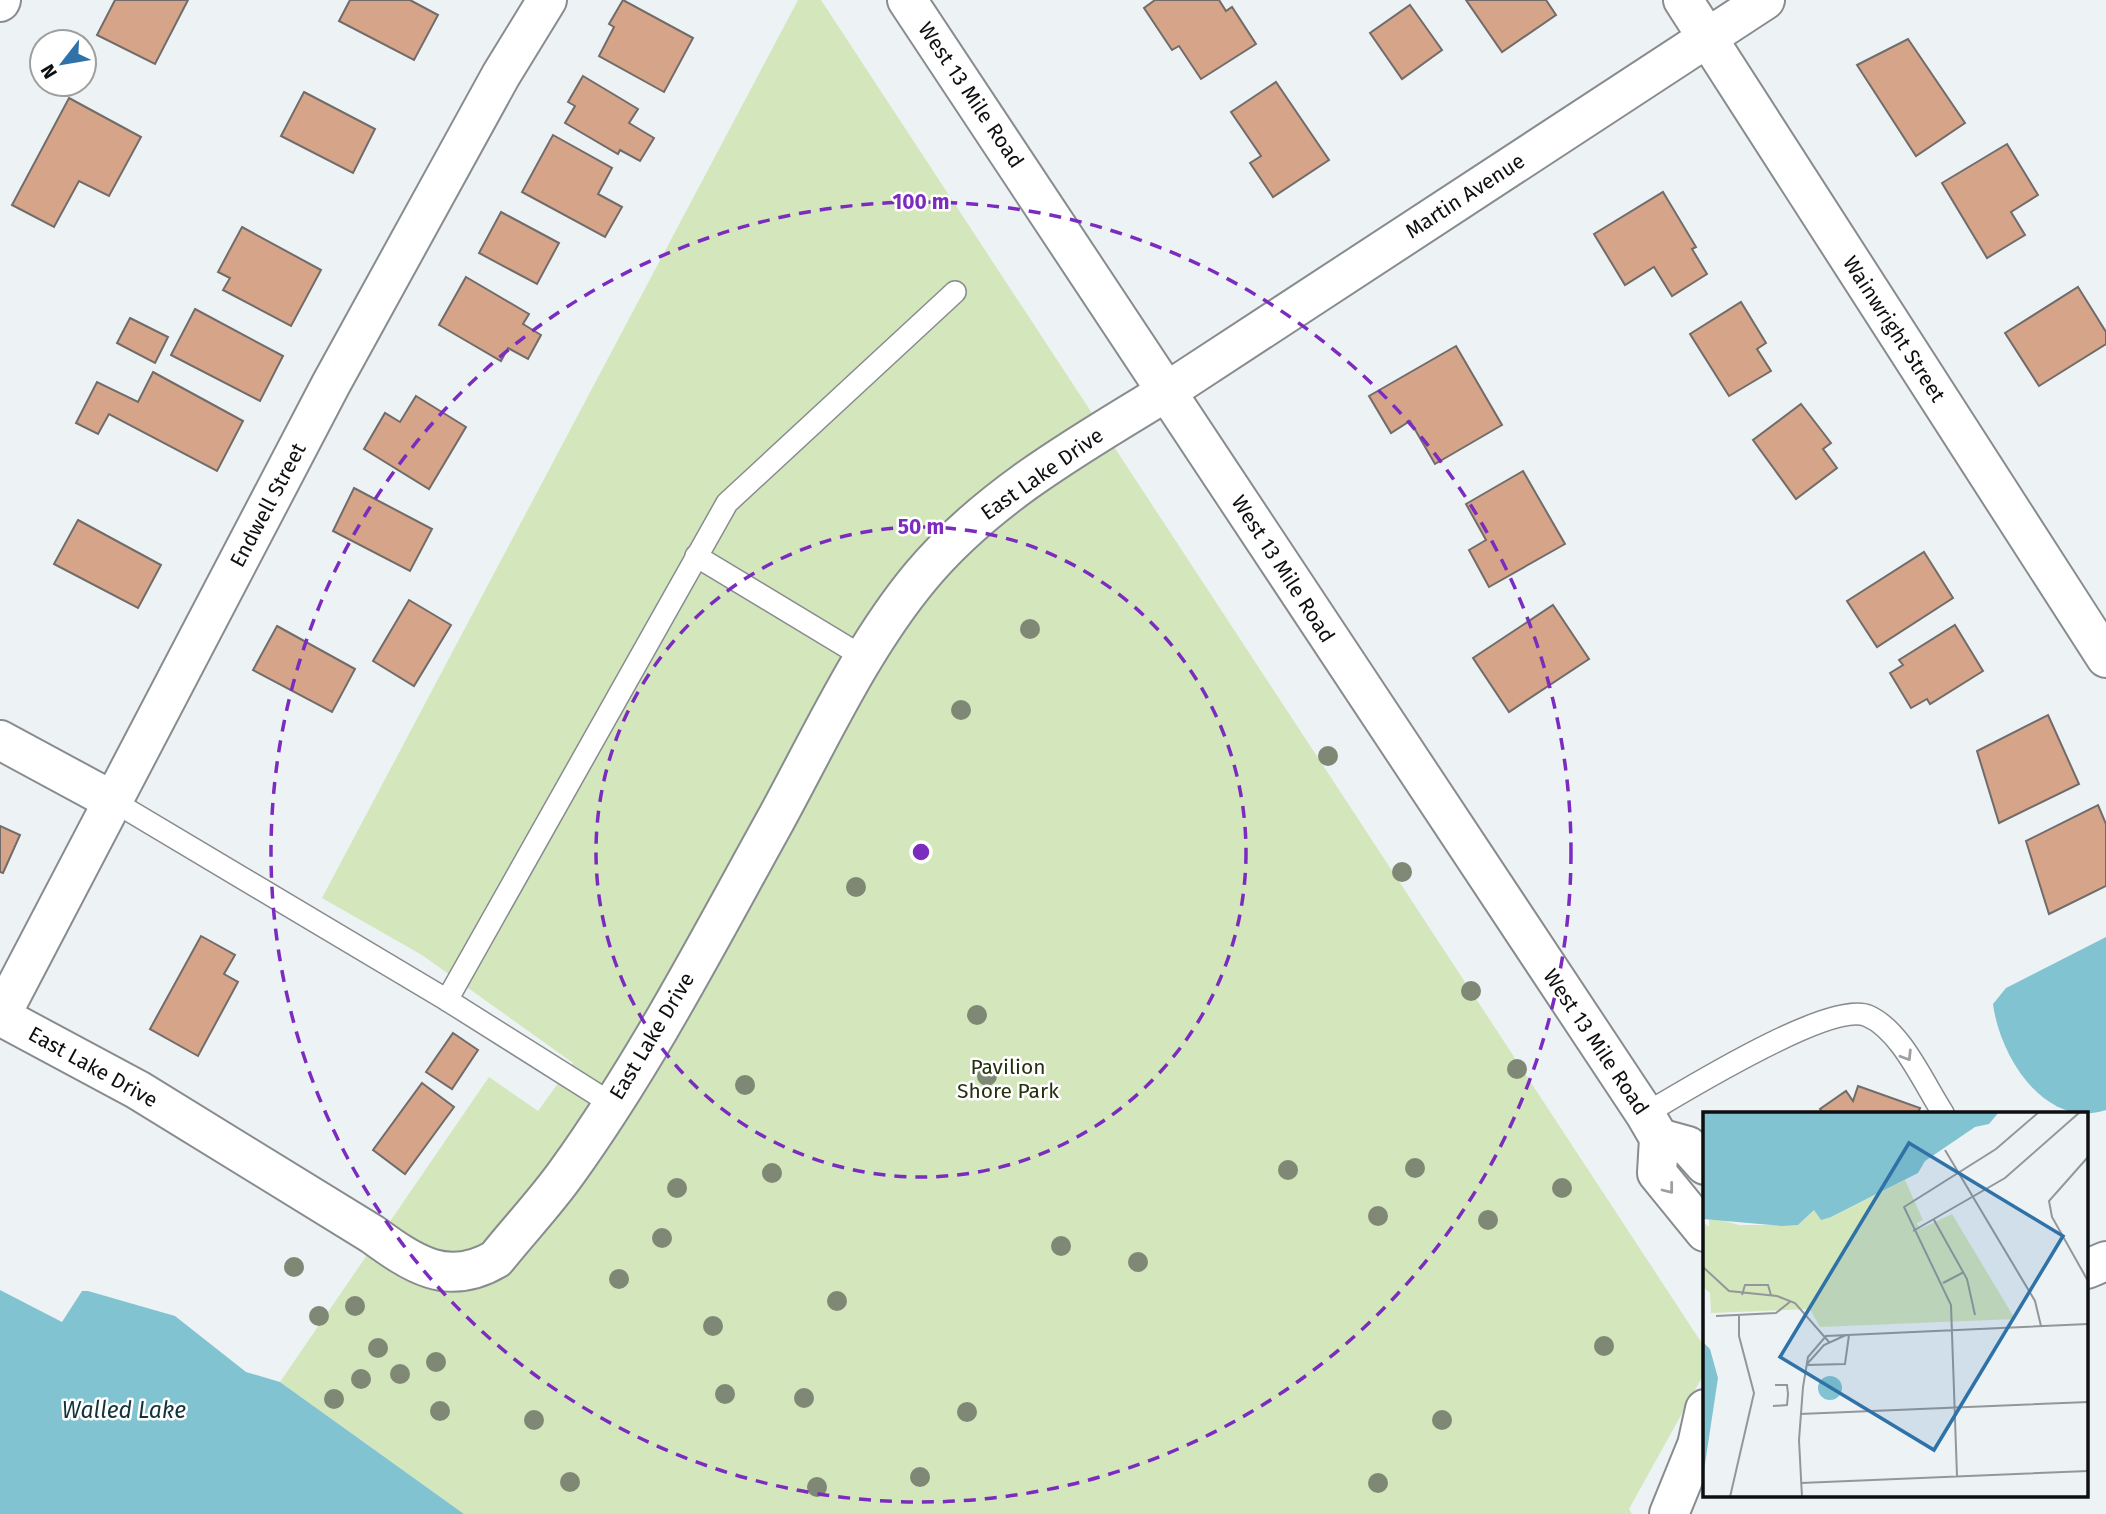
<svg xmlns="http://www.w3.org/2000/svg" width="2106" height="1514" font-family="'Fira Sans',sans-serif">
	<style>
		.green { fill: #d4e6bc }
		.water { fill: #82c3d2 }
		.building { fill: #d5a489; stroke: #716c6a; stroke-width: 2 }
		.lines { fill: none; stroke-linecap: round; stroke-linejoin: round }
		.lane-casing { stroke: #888c8f; stroke-width: 24 }
		.street-casing { stroke: #888c8f; stroke-width: 42 }
		.secondary-casing { stroke: #888c8f; stroke-width: 42 }
		.lane { stroke: #fff; stroke-width: 21 }
		.street { stroke: #fff; stroke-width: 38 }
		.secondary { stroke: #fff; stroke-width: 38 }
		.tree { fill: #7f8875 }
		.oneway { stroke: #9f9f9f }
		.ring { fill: none; stroke: #7b2cbf; stroke-width: 3.5; stroke-dasharray: 12 9 }
		.labels { text-anchor: middle; dominant-baseline: central; stroke-width: 5; stroke-linejoin: round; paint-order: stroke }
		.street-label { font-size: 21px; fill: #0e0f10; stroke: #fff }
		.park-label { font-size: 21px; fill: #25310d; stroke: #fff }
		.water-label { font-size: 23px; font-style: italic; fill: #13343a; stroke: #fff }
		.inset-road { fill: none; stroke: #949799; stroke-width: 2 }
		.view { fill: #2f72a8; fill-opacity: 0.15; stroke: #2f72a8; stroke-width: 3.5 }
		.inset-edge { fill: none; stroke: #0e0f10; stroke-width: 3.5 }
		.centre { fill: #7b2cbf; stroke: #fff; stroke-width: 3.5 }
		.ring-label { font-size: 21px; text-anchor: middle; font-weight: bold; fill: #7b2cbf; stroke: #fff; stroke-width: 5; stroke-linejoin: round; paint-order: stroke }
	</style>
	<rect width="100%" height="100%" fill="#edf2f5"/>
	<!-- green -->
	<path class="green" d="M 798,0 L 821,0 L 1705,1348 L 1705,1372 L 1629,1509 L 1632,1514 L 464,1514 L 280,1382 L 489,1077 L 538,1111 L 573,1063 L 422,955 L 322,898 Z"/>
	<!-- water -->
	<g class="water">
		<path d="M 2106,937 L 2106,1110 C 2046,1130 2000,1058 1993,1004 L 2006,988 Z"/>
		<path d="M 0,1290 L 62,1322 L 82,1291 L 88,1291 L 175,1316 L 246,1372 L 280,1382 L 464,1514 L 0,1514 Z"/>
	</g>
	<!-- building -->
	<g class="building">
		<path d="M 115,0 L 188,0 L 155,64 L 97,35 Z"/>
		<path d="M 350,0 L 410,0 L 438,15 L 414,60 L 339,21 Z"/>
		<path d="M 623,0 L 693,38 L 664,92 L 599,56 L 614,27 L 609,24 Z"/>
		<path d="M 1155,0 L 1219,0 L 1226,11 L 1232,7 L 1256,44 L 1201,79 L 1179,46 L 1172,50 L 1144,8 Z"/>
		<path d="M 1466,0 L 1546,0 L 1556,15 L 1502,52 Z"/>
		<path d="M 1410,5 L 1442,50 L 1402,79 L 1370,33 Z"/>
		<path d="M 1908,39 L 1965,123 L 1916,156 L 1857,65 Z"/>
		<path d="M 583,76 L 638,109 L 629,123 L 654,138 L 640,161 L 620,150 L 618,154 L 565,123 L 575,106 L 568,102 Z"/>
		<path d="M 1276,82 L 1329,160 L 1273,197 L 1250,163 L 1261,156 L 1231,112 Z"/>
		<path d="M 304,92 L 375,129 L 353,173 L 281,136 Z"/>
		<path d="M 69,98 L 141,137 L 109,196 L 79,181 L 54,227 L 12,205 Z"/>
		<path d="M 553,135 L 612,168 L 598,194 L 622,207 L 605,237 L 522,192 Z"/>
		<path d="M 2007,144 L 2038,195 L 2011,212 L 2025,235 L 1987,258 L 1942,183 Z"/>
		<path d="M 1663,192 L 1696,247 L 1692,249 L 1707,274 L 1672,296 L 1654,267 L 1625,285 L 1594,234 Z"/>
		<path d="M 501,212 L 559,243 L 537,284 L 479,253 Z"/>
		<path d="M 242,227 L 321,270 L 291,326 L 223,290 L 230,278 L 218,272 Z"/>
		<path d="M 466,277 L 529,314 L 523,324 L 541,335 L 528,359 L 508,348 L 501,361 L 439,325 Z"/>
		<path d="M 2078,287 L 2106,332 L 2106,344 L 2039,386 L 2005,333 Z"/>
		<path d="M 1741,302 L 1766,343 L 1757,349 L 1771,371 L 1729,396 L 1690,334 Z"/>
		<path d="M 195,309 L 283,356 L 260,401 L 171,355 Z"/>
		<path d="M 130,318 L 168,337 L 155,363 L 117,343 Z"/>
		<path d="M 1456,346 L 1502,425 L 1435,464 L 1410,421 L 1391,433 L 1369,396 Z"/>
		<path d="M 153,372 L 243,421 L 217,471 L 109,414 L 98,434 L 76,423 L 97,382 L 138,402 Z"/>
		<path d="M 416,396 L 466,427 L 429,489 L 364,449 L 385,413 L 400,422 Z"/>
		<path d="M 1801,404 L 1831,443 L 1823,449 L 1837,468 L 1796,499 L 1753,440 Z"/>
		<path d="M 1523,471 L 1565,544 L 1489,587 L 1469,550 L 1486,540 L 1466,504 Z"/>
		<path d="M 354,488 L 432,529 L 410,571 L 333,531 Z"/>
		<path d="M 78,520 L 161,565 L 138,608 L 54,564 Z"/>
		<path d="M 1924,552 L 1953,598 L 1877,647 L 1847,601 Z"/>
		<path d="M 409,600 L 451,625 L 414,686 L 373,661 Z"/>
		<path d="M 1553,605 L 1589,659 L 1509,712 L 1473,658 Z"/>
		<path d="M 1955,625 L 1983,671 L 1930,704 L 1927,699 L 1911,708 L 1890,673 L 1903,665 L 1899,660 Z"/>
		<path d="M 277,626 L 355,669 L 332,712 L 253,670 Z"/>
		<path d="M 2048,715 L 2079,784 L 1999,823 L 1977,751 Z"/>
		<path d="M 2098,805 L 2106,824 L 2106,886 L 2049,914 L 2026,841 Z"/>
		<path d="M 0,826 L 20,835 L 3,873 L 0,872 Z"/>
		<path d="M 201,936 L 235,955 L 224,974 L 238,982 L 198,1056 L 150,1029 Z"/>
		<path d="M 453,1033 L 478,1050 L 452,1089 L 426,1072 Z"/>
		<path d="M 422,1083 L 454,1107 L 405,1174 L 373,1150 Z"/>
		<path d="M 1858,1086 L 1920,1108 L 1918,1113 L 1823,1113 L 1820,1109 L 1846,1091 L 1853,1101 Z"/>
	</g>
	<g class="lines">
		<!-- lane casing -->
		<g class="lane-casing">
			<g id="lane">
				<path d="M 696,556 L 865,658"/>
				<path d="M 113,801 L 447,1000 L 612,1104"/>
				<path d="M 447,1000 L 727,503 L 955,292"/>
				<path d="M 1645,1114 C 1683,1092 1830,1000 1868,1016 C 1901,1030 1924,1084 1943,1113"/>
			</g>
		</g>
		<!-- street casing -->
		<g class="street-casing">
			<g id="street">
				<path d="M 1683,0 L 2106,658"/>
				<path d="M 0,2 L 1,0"/>
				<path d="M 0,740 L 113,801"/>
				<path d="M 0,1016 L 138,1090 L 372,1234 C 412,1263 447,1288 496,1259 C 519,1230 545,1203 567,1172 C 646,1062 709,940 775,821 C 820,739 861,648 921,576 C 987,497 1079,445 1166,392 L 1765,0"/>
				<path d="M 0,1017 L 331,384 L 501,75 L 547,0"/>
				<path d="M 1669,1514 L 1697,1445 L 1705,1409"/>
			</g>
		</g>
		<!-- secondary casing -->
		<g class="secondary-casing">
			<g id="secondary">
				<path d="M 907,0 L 1645,1114 L 1659,1138 L 1657,1173 L 1705,1232"/>
				<path d="M 1659,1138 L 1688,1146 L 1705,1165"/>
				<path d="M 2087,1269 L 2106,1261"/>
			</g>
		</g>
		<!-- lane -->
		<use href="#lane" class="lane"/>
		<!-- street -->
		<use href="#street" class="street"/>
		<!-- secondary -->
		<use href="#secondary" class="secondary"/>
	</g>
	<!-- trees -->
	<g class="tree">
		<circle cx="1030" cy="629" r="10"/>
		<circle cx="961" cy="710" r="10"/>
		<circle cx="1328" cy="756" r="10"/>
		<circle cx="1402" cy="872" r="10"/>
		<circle cx="856" cy="887" r="10"/>
		<circle cx="1471" cy="991" r="10"/>
		<circle cx="977" cy="1015" r="10"/>
		<circle cx="1517" cy="1069" r="10"/>
		<circle cx="987" cy="1076" r="10"/>
		<circle cx="745" cy="1085" r="10"/>
		<circle cx="1415" cy="1168" r="10"/>
		<circle cx="1288" cy="1170" r="10"/>
		<circle cx="772" cy="1173" r="10"/>
		<circle cx="677" cy="1188" r="10"/>
		<circle cx="1562" cy="1188" r="10"/>
		<circle cx="1378" cy="1216" r="10"/>
		<circle cx="1488" cy="1220" r="10"/>
		<circle cx="662" cy="1238" r="10"/>
		<circle cx="1061" cy="1246" r="10"/>
		<circle cx="1138" cy="1262" r="10"/>
		<circle cx="294" cy="1267" r="10"/>
		<circle cx="619" cy="1279" r="10"/>
		<circle cx="837" cy="1301" r="10"/>
		<circle cx="355" cy="1306" r="10"/>
		<circle cx="319" cy="1316" r="10"/>
		<circle cx="713" cy="1326" r="10"/>
		<circle cx="1604" cy="1346" r="10"/>
		<circle cx="378" cy="1348" r="10"/>
		<circle cx="436" cy="1362" r="10"/>
		<circle cx="400" cy="1374" r="10"/>
		<circle cx="361" cy="1379" r="10"/>
		<circle cx="725" cy="1394" r="10"/>
		<circle cx="804" cy="1398" r="10"/>
		<circle cx="334" cy="1399" r="10"/>
		<circle cx="440" cy="1411" r="10"/>
		<circle cx="967" cy="1412" r="10"/>
		<circle cx="534" cy="1420" r="10"/>
		<circle cx="1442" cy="1420" r="10"/>
		<circle cx="920" cy="1477" r="10"/>
		<circle cx="570" cy="1482" r="10"/>
		<circle cx="1378" cy="1483" r="10"/>
		<circle cx="817" cy="1487" r="10"/>
	</g>
	<!-- one-way arrows -->
	<defs><path id="oneway-chevron" d="M-2-3.5L2.5 0L-2 3.5" fill="none" stroke-width="1.6" stroke-linecap="round" stroke-linejoin="round" transform="scale(1.75)"/></defs>
	<g class="oneway">
		<use href="#oneway-chevron" transform="translate(1907 1056) rotate(58)"/>
		<use href="#oneway-chevron" transform="translate(1669 1189) rotate(52)"/>
	</g>
	<!-- distance rings -->
	<g class="ring">
		<circle cx="921" cy="852" r="325"/>
		<circle cx="921" cy="852" r="650"/>
	</g>
	<g class="labels">
		<!-- street labels -->
		<g class="street-label">
			<text transform="translate(971 95) rotate(56)">West 13 Mile Road</text>
			<text transform="translate(1465 196) rotate(-33)">Martin Avenue</text>
			<text transform="translate(1894 329) rotate(57)">Wainwright Street</text>
			<text transform="translate(1042 474) rotate(-35)">East Lake Drive</text>
			<text transform="translate(268 505) rotate(-62)">Endwell Street</text>
			<text transform="translate(1283 569) rotate(57)">West 13 Mile Road</text>
			<text transform="translate(652 1036) rotate(-59)">East Lake Drive</text>
			<text transform="translate(1596 1042) rotate(56)">West 13 Mile Road</text>
			<text transform="translate(93 1067) rotate(29)">East Lake Drive</text>
		</g>
		<!-- park labels -->
		<g class="park-label">
			<text x="1008" y="1067">Pavilion<tspan x="1008" dy="24">Shore Park</tspan></text>
		</g>
		<!-- water labels -->
		<g class="water-label">
			<text x="124" y="1410">Walled Lake</text>
		</g>
	</g>
	<!-- overview -->
	<g transform="translate(1703 1112)">
		<rect width="385" height="385" fill="#edf2f5"/>
		<path d="M 202,68 L 220,108 L 214,111 L 217,117 L 249,102 L 312,207 L 117,215 L 107,197 L 8,201 L 7,181 L 0,175 L 0,110 L 6,115 L 6,108 L 18,108 L 36,113 L 95,113 L 111,98 L 128,105 Z" fill="#d4e6bc"/>
		<path d="M 0,0 L 296,0 L 286,12 L 272,15 L 222,49 L 215,61 L 128,105 L 118,108 L 111,98 L 95,113 L 79,114 L 0,107 ZM 0,230 L 7,237 L 15,266 L 0,365 ZM115 276a12 12 0 1 1 24 0a12 12 0 1 1-24 0Z" fill="#82c3d2"/>
		<path class="inset-road" d="M 242,38 L 332,189 L 338,214M 385,45 L 346,89 L 349,105 L 385,169M 231,108 L 264,167 L 272,203M 210,119 L 302,66 L 377,0M 0,155 L 26,179 L 74,184 L 92,191 L 126,230M 240,171 L 261,160M 39,183 L 42,173 L 65,173 L 68,183M 13,204 L 73,201 L 88,189M 104,252 L 121,233 L 143,223M 104,253 L 142,252 L 146,223M 70,294 L 84,293 L 85,282 L 84,273 L 72,273M 97,302 L 385,290M 254,364 L 248,193 L 201,95 L 293,37 L 336,0M 98,371 L 385,359M 27,385 L 51,281 L 36,224 L 36,203M 99,385 L 96,328 L 100,275 L 105,245 L 123,224 L 385,212"/>
		<path class="view" d="M 206,31 L 360,124 L 231,338 L 77,245 Z"/>
		<rect width="385" height="385" class="inset-edge"/>
	</g>
	<circle cx="921" cy="852" r="10" class="centre"/>
	<g class="ring-label">
		<text x="921" y="209">100 m</text>
		<text x="921" y="534">50 m</text>
	</g>
	<!-- north arrow -->
	<g transform="translate(63 63) rotate(239)"><circle r="33" fill="#ffffff" stroke="#9f9f9f" stroke-width="2"/>
	<path d="M0-5L12 26L0 18L-12 26Z" fill="#2f72a8"/>
	<text y="-10" font-size="19" font-weight="bold" text-anchor="middle" fill="#0e0f10">N</text>
	</g>
</svg>
